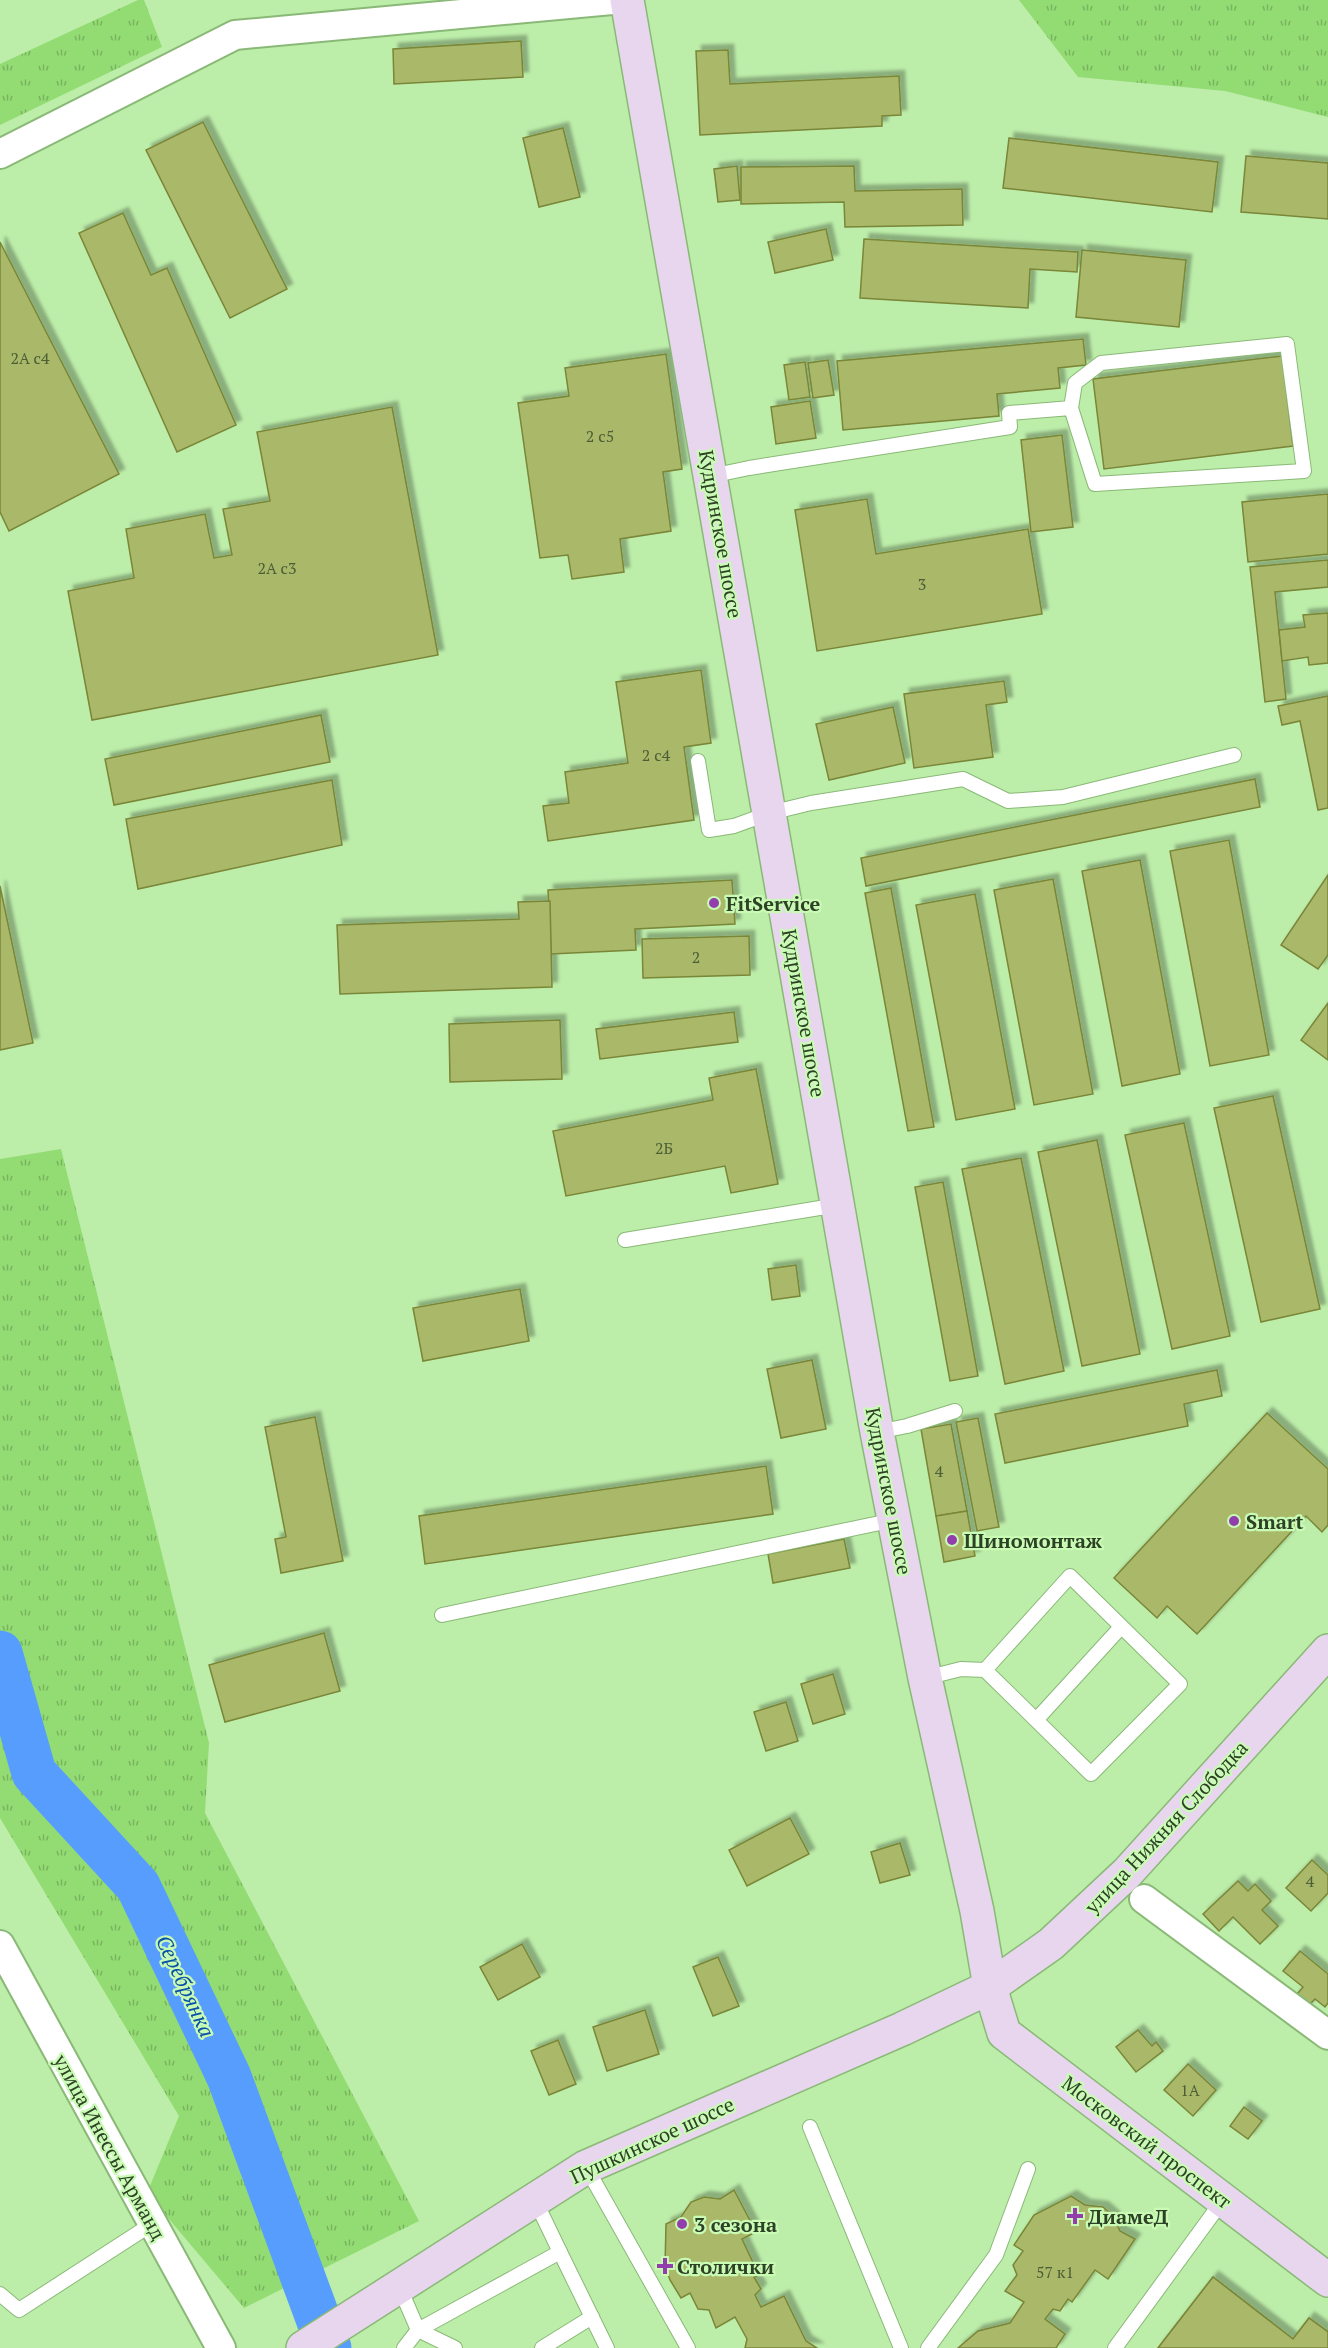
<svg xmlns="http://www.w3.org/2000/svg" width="1328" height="2348" font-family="'PT Serif',serif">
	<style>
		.grass { fill: url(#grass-tufts) }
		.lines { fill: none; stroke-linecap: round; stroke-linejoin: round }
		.river { stroke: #579dfe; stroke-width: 45 }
		.building { fill: #aab869; stroke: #7a8637; stroke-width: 1.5; filter: url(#shadow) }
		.lane-casing { stroke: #8ab977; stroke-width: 16 }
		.street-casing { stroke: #8ab977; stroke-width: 32 }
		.secondary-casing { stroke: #8ab977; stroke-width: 36 }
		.lane { stroke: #fff; stroke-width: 14 }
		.street { stroke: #fff; stroke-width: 28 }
		.secondary { stroke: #e8d6ef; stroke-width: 33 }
		.poi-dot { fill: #923fad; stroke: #c9fbb5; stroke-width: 2 }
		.labels { text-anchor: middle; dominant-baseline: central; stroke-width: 4.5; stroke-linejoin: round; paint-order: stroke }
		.number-label { font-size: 16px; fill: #4c5f36 }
		.street-label { font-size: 20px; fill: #2d4125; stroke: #c9fbb5 }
		.poi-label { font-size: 20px; font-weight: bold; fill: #2d4125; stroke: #c9fbb5; text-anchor: start }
		.water-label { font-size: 21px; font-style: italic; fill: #0a52a7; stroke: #c9fbb5 }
	</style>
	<defs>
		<pattern id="grass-tufts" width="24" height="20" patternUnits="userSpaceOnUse" patternTransform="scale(1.5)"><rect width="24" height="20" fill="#93dc73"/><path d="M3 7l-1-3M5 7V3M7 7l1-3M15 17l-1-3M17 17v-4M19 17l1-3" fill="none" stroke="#78b45e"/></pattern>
		<filter id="shadow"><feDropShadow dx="5.5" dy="-5.5" stdDeviation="1.5" flood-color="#0004"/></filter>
	</defs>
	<rect width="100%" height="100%" fill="#bceda9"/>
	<!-- grass -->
	<g class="grass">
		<path d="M 138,0 L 144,0 L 162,47 L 0,125 L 0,64 Z"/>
		<path d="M 1019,0 L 1328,0 L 1328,117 L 1225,91 L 1078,77 Z"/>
		<path d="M 61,1149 L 209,1743 L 205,1813 L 419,2221 L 244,2308 L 147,2193 L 179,2116 L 0,1818 L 0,1159 Z"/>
	</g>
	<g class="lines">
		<!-- river -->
		<path class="river" d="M 0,1653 L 34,1773 L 138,1886 L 229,2077 L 329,2348"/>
	</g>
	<!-- building -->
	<g class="building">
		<path d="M 521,41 L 523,77 L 394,84 L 393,49 Z"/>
		<path d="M 728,50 L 730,84 L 899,76 L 901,115 L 882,116 L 882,126 L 700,135 L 696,51 Z"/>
		<path d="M 203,122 L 287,289 L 230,318 L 146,150 Z"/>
		<path d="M 563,128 L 580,197 L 539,207 L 523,138 Z"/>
		<path d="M 1009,138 L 1218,162 L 1212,212 L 1003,188 Z"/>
		<path d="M 1246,156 L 1328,163 L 1328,219 L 1241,212 Z"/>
		<path d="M 737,166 L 740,200 L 718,202 L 714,169 Z"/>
		<path d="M 854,166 L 855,191 L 962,189 L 963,225 L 845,227 L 844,202 L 741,204 L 741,167 Z"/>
		<path d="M 123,213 L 151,275 L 167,268 L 236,425 L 177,452 L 79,233 Z"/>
		<path d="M 826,229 L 833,260 L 775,273 L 768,242 Z"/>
		<path d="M 864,239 L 1078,252 L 1077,272 L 1030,269 L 1028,308 L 860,298 Z"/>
		<path d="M 0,242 L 119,474 L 9,531 L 0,512 Z"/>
		<path d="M 1082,250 L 1186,260 L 1179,327 L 1076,317 Z"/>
		<path d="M 1083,339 L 1086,365 L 1058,368 L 1060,388 L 997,394 L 999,416 L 843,430 L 837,361 Z"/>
		<path d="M 666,354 L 682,469 L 663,472 L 671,531 L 620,539 L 624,572 L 572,579 L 568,555 L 540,558 L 518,403 L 569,396 L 565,368 Z"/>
		<path d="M 1282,356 L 1293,446 L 1104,469 L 1093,379 Z"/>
		<path d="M 828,360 L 834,395 L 813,398 L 808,363 Z"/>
		<path d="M 805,362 L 810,397 L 789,400 L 784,365 Z"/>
		<path d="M 810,401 L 816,438 L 776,444 L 771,407 Z"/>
		<path d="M 392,407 L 438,655 L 92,720 L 68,591 L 134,578 L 126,529 L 205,514 L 214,558 L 232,555 L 223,509 L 270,501 L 257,432 Z"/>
		<path d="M 1062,435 L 1073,527 L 1031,532 L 1021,440 Z"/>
		<path d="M 1328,494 L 1328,554 L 1248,562 L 1242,502 Z"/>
		<path d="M 867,499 L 876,554 L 1028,529 L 1042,614 L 817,651 L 795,510 Z"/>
		<path d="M 1328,560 L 1328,587 L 1275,592 L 1286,699 L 1265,702 L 1250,567 Z"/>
		<path d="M 1328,613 L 1328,663 L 1309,665 L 1308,657 L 1282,661 L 1279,630 L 1305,627 L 1303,615 Z"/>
		<path d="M 701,670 L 711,743 L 684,747 L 694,820 L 548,841 L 543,806 L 569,803 L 565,772 L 628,763 L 616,682 Z"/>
		<path d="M 1004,681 L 1007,702 L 986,705 L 993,757 L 914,768 L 904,694 Z"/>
		<path d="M 1328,696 L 1328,808 L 1318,810 L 1300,721 L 1282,725 L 1278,706 Z"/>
		<path d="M 893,707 L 905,763 L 829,780 L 816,724 Z"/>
		<path d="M 321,715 L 330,762 L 114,805 L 105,759 Z"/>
		<path d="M 1255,779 L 1260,807 L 866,886 L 861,858 Z"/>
		<path d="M 332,780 L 342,845 L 138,889 L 126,819 Z"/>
		<path d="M 1229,840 L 1269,1055 L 1210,1066 L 1170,851 Z"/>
		<path d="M 1140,860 L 1180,1074 L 1122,1086 L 1082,871 Z"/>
		<path d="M 1328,875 L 1328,955 L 1318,969 L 1281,945 Z"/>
		<path d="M 1053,879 L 1093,1094 L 1034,1105 L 994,890 Z"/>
		<path d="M 732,880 L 735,924 L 635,929 L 636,950 L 551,954 L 548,890 Z"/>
		<path d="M 0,886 L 33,1043 L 0,1050 Z"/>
		<path d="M 891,888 L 934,1127 L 908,1131 L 865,893 Z"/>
		<path d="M 975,894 L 1015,1109 L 956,1120 L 916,905 Z"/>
		<path d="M 550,901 L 552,987 L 340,994 L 337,925 L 519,919 L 518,902 Z"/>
		<path d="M 749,936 L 750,975 L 643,978 L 642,939 Z"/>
		<path d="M 1328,1003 L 1328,1060 L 1301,1040 Z"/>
		<path d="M 734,1012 L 738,1042 L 600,1059 L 596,1029 Z"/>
		<path d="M 560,1020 L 562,1079 L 450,1082 L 449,1024 Z"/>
		<path d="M 756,1069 L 778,1184 L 731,1193 L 725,1166 L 566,1196 L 553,1131 L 713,1100 L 709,1078 Z"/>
		<path d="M 1273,1096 L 1320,1309 L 1261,1322 L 1214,1108 Z"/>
		<path d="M 1184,1123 L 1230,1336 L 1172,1349 L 1125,1135 Z"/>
		<path d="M 1097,1140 L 1140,1354 L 1082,1366 L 1038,1152 Z"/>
		<path d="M 1021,1158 L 1064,1371 L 1005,1384 L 962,1169 Z"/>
		<path d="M 943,1182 L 978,1376 L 950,1381 L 915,1187 Z"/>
		<path d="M 796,1265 L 800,1296 L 772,1300 L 768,1269 Z"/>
		<path d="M 520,1289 L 529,1341 L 423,1361 L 413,1308 Z"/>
		<path d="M 812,1360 L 826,1429 L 781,1438 L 767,1369 Z"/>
		<path d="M 1217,1370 L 1222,1396 L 1184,1404 L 1188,1426 L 1005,1463 L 995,1414 Z"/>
		<path d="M 1267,1413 L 1328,1469 L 1328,1525 L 1322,1532 L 1306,1516 L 1197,1634 L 1167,1606 L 1157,1618 L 1114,1578 Z"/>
		<path d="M 315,1417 L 343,1561 L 281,1573 L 275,1539 L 286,1537 L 265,1427 Z"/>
		<path d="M 978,1418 L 999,1527 L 977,1531 L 956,1422 Z"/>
		<path d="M 951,1424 L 967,1511 L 936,1516 L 921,1429 Z"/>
		<path d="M 766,1466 L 773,1514 L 425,1564 L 419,1516 Z"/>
		<path d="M 967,1511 L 975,1556 L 944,1562 L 936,1516 Z"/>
		<path d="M 844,1539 L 850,1568 L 773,1583 L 768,1554 Z"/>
		<path d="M 324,1633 L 340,1691 L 225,1722 L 209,1665 Z"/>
		<path d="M 833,1674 L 845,1714 L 813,1724 L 801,1684 Z"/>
		<path d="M 786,1702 L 798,1741 L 766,1751 L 754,1712 Z"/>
		<path d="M 790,1818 L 809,1854 L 747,1886 L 729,1850 Z"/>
		<path d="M 900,1843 L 910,1875 L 880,1883 L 871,1852 Z"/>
		<path d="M 1312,1860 L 1328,1875 L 1328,1893 L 1311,1911 L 1286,1888 Z"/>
		<path d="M 1238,1881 L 1248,1891 L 1255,1884 L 1271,1901 L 1262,1910 L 1278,1926 L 1260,1944 L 1233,1917 L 1219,1931 L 1203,1914 Z"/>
		<path d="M 522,1944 L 540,1977 L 498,2000 L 480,1967 Z"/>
		<path d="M 1300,1951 L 1328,1974 L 1328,2003 L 1325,2007 L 1315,1999 L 1305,2009 L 1293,1999 L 1303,1987 L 1283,1971 Z"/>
		<path d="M 718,1957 L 739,2006 L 713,2016 L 693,1967 Z"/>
		<path d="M 645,2010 L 659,2054 L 607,2071 L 593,2027 Z"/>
		<path d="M 1138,2030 L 1152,2046 L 1156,2042 L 1163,2051 L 1136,2072 L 1116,2047 Z"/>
		<path d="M 558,2040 L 576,2084 L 549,2095 L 531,2051 Z"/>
		<path d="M 1188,2064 L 1216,2090 L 1193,2116 L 1164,2090 Z"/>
		<path d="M 1244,2107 L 1262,2121 L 1248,2139 L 1230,2126 Z"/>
		<path d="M 734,2190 L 756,2232 L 742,2239 L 759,2275 L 754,2277 L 761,2289 L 755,2295 L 761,2307 L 784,2296 L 806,2341 L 817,2348 L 745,2348 L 747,2339 L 735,2317 L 716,2328 L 709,2310 L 698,2309 L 690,2293 L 681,2298 L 670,2280 L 665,2266 L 666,2224 L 681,2217 L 691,2202 L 704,2197 L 720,2199 Z"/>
		<path d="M 1071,2196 L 1085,2205 L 1103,2207 L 1114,2217 L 1120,2231 L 1135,2239 L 1108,2279 L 1095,2270 L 1072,2302 L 1068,2299 L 1060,2311 L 1053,2309 L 1045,2319 L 1065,2334 L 1056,2348 L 958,2348 L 978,2331 L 1010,2323 L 1024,2302 L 1005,2291 L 1017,2275 L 1013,2265 L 1023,2251 L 1014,2245 L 1034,2215 Z"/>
		<path d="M 1213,2277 L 1293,2339 L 1309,2318 L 1328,2332 L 1328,2348 L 1158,2348 Z"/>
		<path d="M 1213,2277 L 1293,2339 L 1309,2318 L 1328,2332 L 1328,2348 L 1158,2348 Z"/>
	</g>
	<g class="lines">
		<!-- lane casing -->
		<g class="lane-casing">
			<g id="lane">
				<path d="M 711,476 L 749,468 L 1010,427 L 1009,413 L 1071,408 L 1095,484 L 1304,471 L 1287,344 L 1101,363 L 1075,383 L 1071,408"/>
				<path d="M 698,761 L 709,830 L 734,826 L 770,813 L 811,803 L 963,779 L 1008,801 L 1063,797 L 1234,755"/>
				<path d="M 625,1240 L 838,1205"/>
				<path d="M 877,1432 L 907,1426 L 955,1411"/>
				<path d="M 442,1615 L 894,1520"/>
				<path d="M 925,1678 L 961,1669 L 985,1670 L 1091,1774 L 1180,1684 L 1070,1576 L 985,1670"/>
				<path d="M 1037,1719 L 1121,1627"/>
				<path d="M 810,2127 L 901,2348"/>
				<path d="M 586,2167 L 688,2348"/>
				<path d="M 560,2252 L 607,2348"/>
				<path d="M 399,2286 L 418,2330 L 560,2252 L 535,2200"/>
				<path d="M 0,2294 L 19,2310 L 152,2224"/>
				<path d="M 404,2348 L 418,2330 L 455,2348"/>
				<path d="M 542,2348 L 592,2317"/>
				<path d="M 928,2348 L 996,2255 L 1028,2169"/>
				<path d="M 1115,2348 L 1223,2200"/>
			</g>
		</g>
		<!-- street casing -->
		<g class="street-casing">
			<g id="street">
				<path d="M 0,154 L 235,35 L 612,0"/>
				<path d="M 1144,1899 L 1328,2035"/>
				<path d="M 0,1945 L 221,2348"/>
			</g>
		</g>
		<!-- secondary casing -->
		<g class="secondary-casing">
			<g id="secondary">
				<path d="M 627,0 L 877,1432 L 925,1678 L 977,1911 L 990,1987 L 1004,2033 L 1328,2280"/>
				<path d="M 303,2348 L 586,2167 L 902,2029 L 990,1987 L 1051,1944 L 1127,1873 L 1328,1651"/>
			</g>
		</g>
		<!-- lane -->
		<use href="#lane" class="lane"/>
		<!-- street -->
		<use href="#street" class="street"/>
		<!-- secondary -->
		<use href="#secondary" class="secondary"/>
	</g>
	<!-- markers -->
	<g class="poi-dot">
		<circle cx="714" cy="903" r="6"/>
		<circle cx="1234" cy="1521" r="6"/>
		<circle cx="952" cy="1540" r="6"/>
		<path d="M1072 2207h6v6h6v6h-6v6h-6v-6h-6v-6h6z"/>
		<circle cx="682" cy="2224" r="6"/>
		<path d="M662 2257h6v6h6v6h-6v6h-6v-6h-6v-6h6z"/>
	</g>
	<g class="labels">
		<!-- number labels -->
		<g class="number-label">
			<text x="30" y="358">2А с4</text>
			<text x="600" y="436">2 с5</text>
			<text x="277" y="568">2А с3</text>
			<text x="922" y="584">3</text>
			<text x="656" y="755">2 с4</text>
			<text x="696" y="957">2</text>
			<text x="664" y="1148">2Б</text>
			<text x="939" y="1471">4</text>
			<text x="1310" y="1881">4</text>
			<text x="1190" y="2090">1А</text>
			<text x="1055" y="2272">57 к1</text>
		</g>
		<!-- street labels -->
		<g class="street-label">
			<text transform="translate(721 534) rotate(80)">Кудринское шоссе</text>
			<text transform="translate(804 1013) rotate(80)">Кудринское шоссе</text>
			<text transform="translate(889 1491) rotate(79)">Кудринское шоссе</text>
			<text transform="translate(1166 1827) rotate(-47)">улица Нижняя Слободка</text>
			<text transform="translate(652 2140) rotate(-25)">Пушкинское шоссе</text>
			<text transform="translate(1147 2142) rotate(37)">Московский проспект</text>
			<text transform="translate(110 2147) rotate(61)">улица Инессы Арманд</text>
		</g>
		<!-- poi labels -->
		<g class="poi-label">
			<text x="726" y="903">FitService</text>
			<text x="1246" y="1521">Smart</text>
			<text x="964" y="1540">Шиномонтаж</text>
			<text x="1088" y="2216">ДиамеД</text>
			<text x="694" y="2224">3 сезона</text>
			<text x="677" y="2266">Столички</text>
		</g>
		<!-- water labels -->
		<g class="water-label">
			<text transform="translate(186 1986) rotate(65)">Серебрянка</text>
		</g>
	</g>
</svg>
